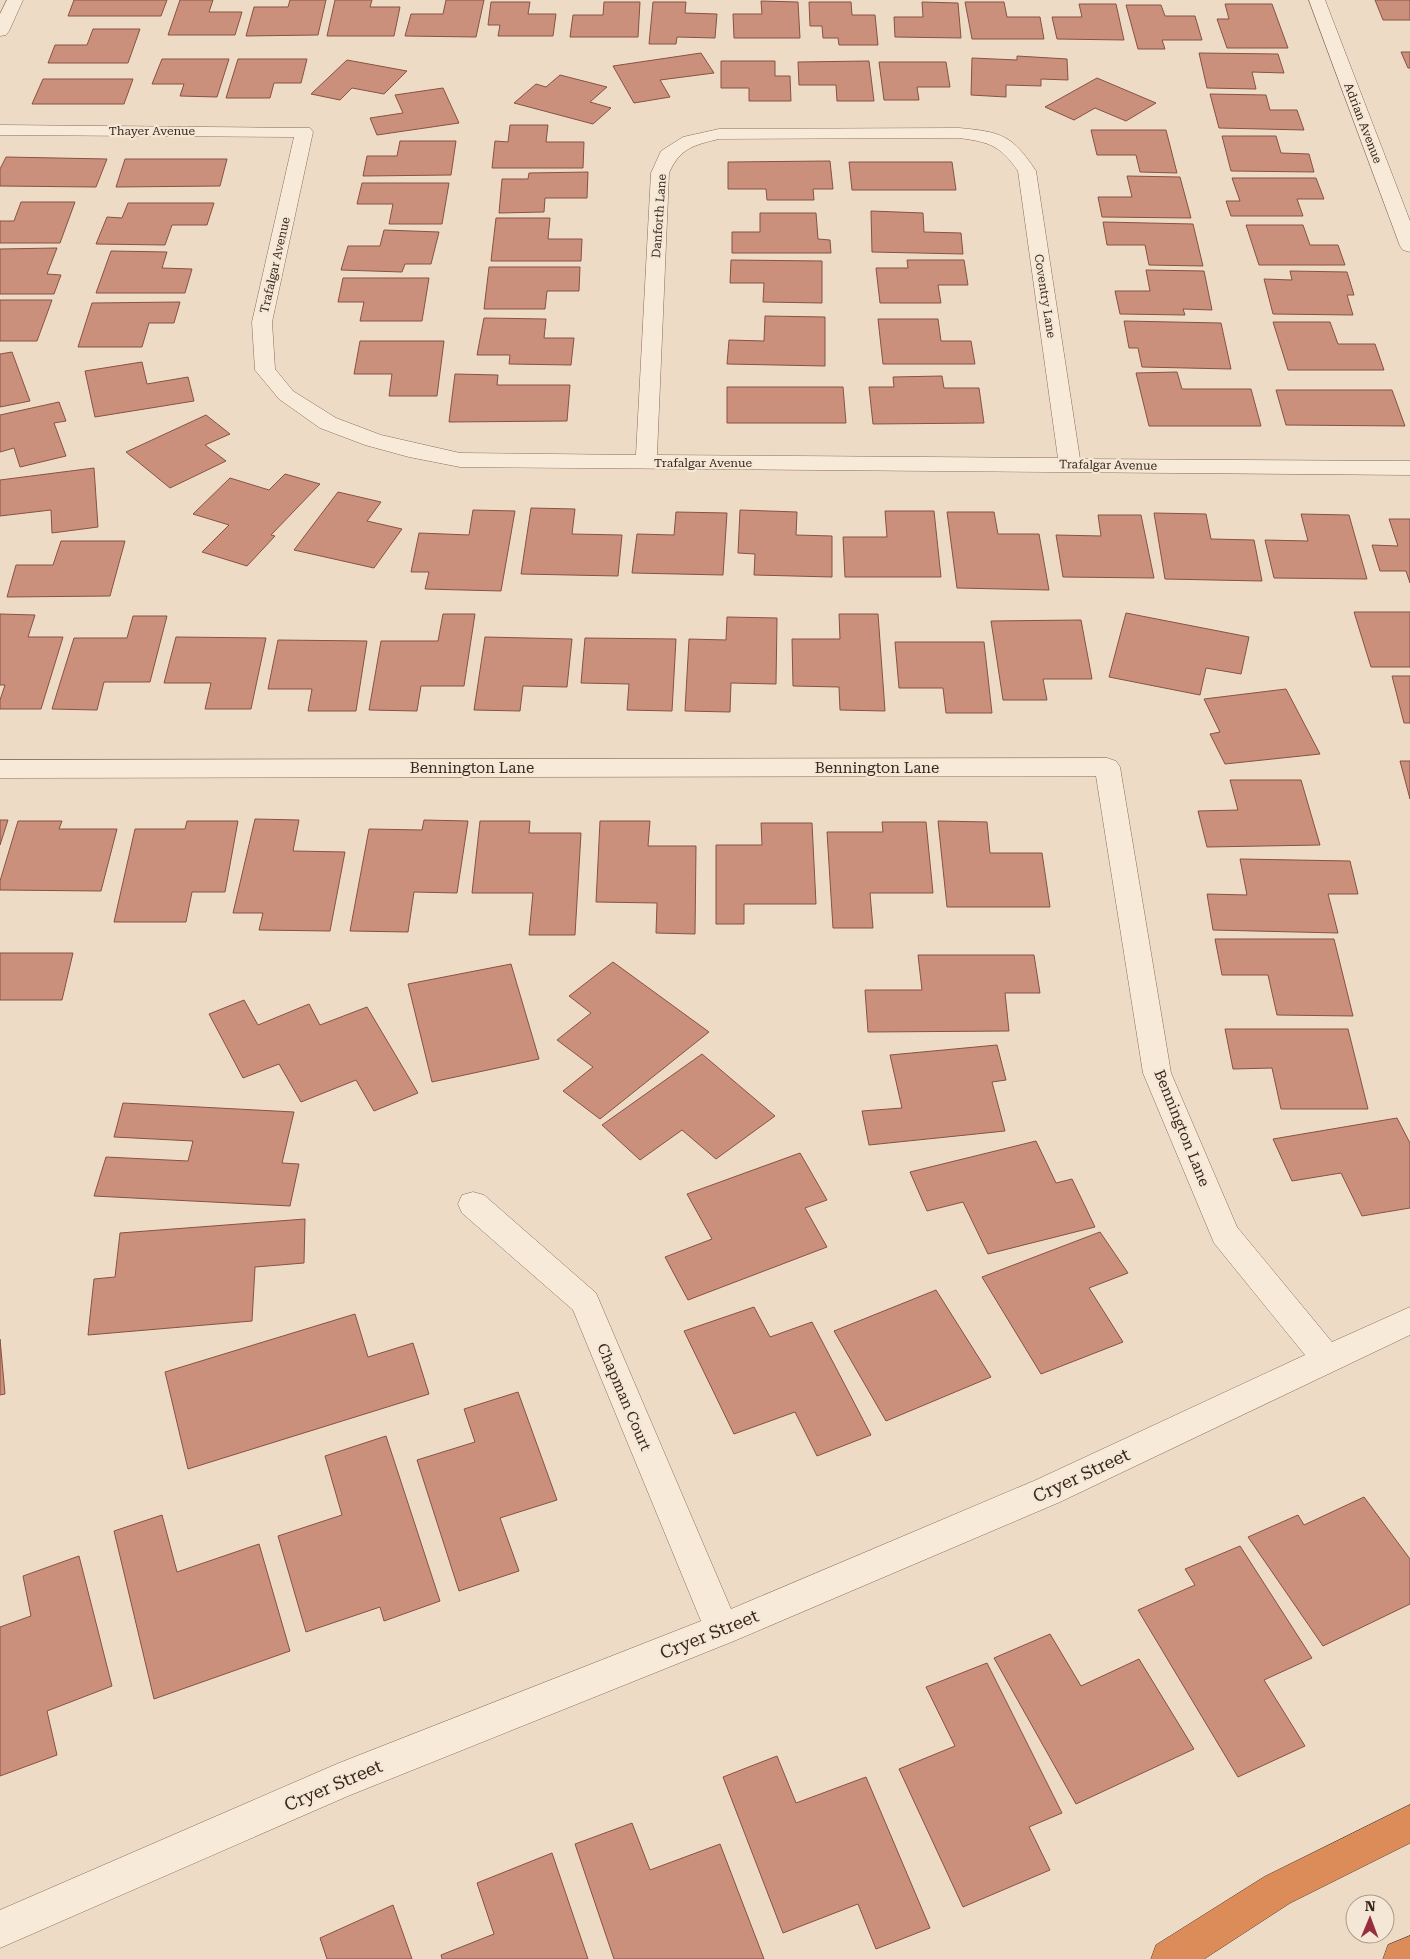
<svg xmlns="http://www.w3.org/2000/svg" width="1410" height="1959" font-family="'Roboto Serif',serif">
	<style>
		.building { fill: #cb907c; stroke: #875242 }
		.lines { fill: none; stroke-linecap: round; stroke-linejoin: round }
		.street-casing { stroke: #896c5c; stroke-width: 1 }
		.highway-casing { stroke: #573b30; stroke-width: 1 }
		.street { fill: #f8ead9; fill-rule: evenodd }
		.highway { fill: #db8c59; fill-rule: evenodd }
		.labels { text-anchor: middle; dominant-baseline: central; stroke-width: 4.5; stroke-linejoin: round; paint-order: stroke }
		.far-street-label { font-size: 12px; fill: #39281f; stroke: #f5e7d5 }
		.street-label { font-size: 15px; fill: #39281f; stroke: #f5e7d5 }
		.near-street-label { font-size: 18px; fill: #39281f; stroke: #f5e7d5 }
	</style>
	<rect width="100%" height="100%" fill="#eedbc6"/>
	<!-- building -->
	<g class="building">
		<path d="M 74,0 L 167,0 L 161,16 L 68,16 Z"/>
		<path d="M 180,0 L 213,0 L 209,12 L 242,12 L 235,35 L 168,35 Z"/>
		<path d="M 290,0 L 326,0 L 318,35 L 246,36 L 254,7 L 288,7 Z"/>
		<path d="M 335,0 L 372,0 L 370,7 L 400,7 L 394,36 L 327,36 Z"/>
		<path d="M 446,0 L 484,0 L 476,37 L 405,36 L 411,14 L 443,14 Z"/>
		<path d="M 1375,0 L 1410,0 L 1410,20 L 1383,20 Z"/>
		<path d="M 761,1 L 798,2 L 800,38 L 734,38 L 733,14 L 762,14 Z"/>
		<path d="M 491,2 L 530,2 L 528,14 L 556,14 L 553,36 L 498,36 L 500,25 L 488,25 Z"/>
		<path d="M 604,2 L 640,2 L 638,37 L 570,37 L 573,15 L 603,15 Z"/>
		<path d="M 653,2 L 686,2 L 685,13 L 717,14 L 715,38 L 677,37 L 676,44 L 649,44 Z"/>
		<path d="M 809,2 L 851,2 L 852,15 L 875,15 L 878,45 L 839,45 L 838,38 L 823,38 L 822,26 L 810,26 Z"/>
		<path d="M 922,2 L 958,3 L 961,38 L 895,37 L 894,17 L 923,17 Z"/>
		<path d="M 965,2 L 1004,2 L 1007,17 L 1040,17 L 1044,39 L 972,39 Z"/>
		<path d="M 1079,4 L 1116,4 L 1124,40 L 1057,39 L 1052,17 L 1082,17 Z"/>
		<path d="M 1225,4 L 1272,4 L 1288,48 L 1227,48 L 1217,19 L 1229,19 Z"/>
		<path d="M 1126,5 L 1161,5 L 1165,16 L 1195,16 L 1202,40 L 1162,40 L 1165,49 L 1138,49 Z"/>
		<path d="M 93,29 L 140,29 L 128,63 L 48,63 L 55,45 L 87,45 Z"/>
		<path d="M 1401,52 L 1410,52 L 1410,68 L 1408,68 Z"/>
		<path d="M 701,53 L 714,73 L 660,80 L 670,97 L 634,103 L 613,66 Z"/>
		<path d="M 1199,53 L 1278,54 L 1284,73 L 1252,72 L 1256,89 L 1207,88 Z"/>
		<path d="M 1017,56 L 1067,59 L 1068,80 L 1041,79 L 1041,86 L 1006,85 L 1006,97 L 971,95 L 972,58 L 1017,60 Z"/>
		<path d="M 162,59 L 229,59 L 217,97 L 180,96 L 184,84 L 152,84 Z"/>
		<path d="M 238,59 L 307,59 L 301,83 L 274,83 L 270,98 L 226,98 Z"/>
		<path d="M 347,60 L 407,71 L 384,94 L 352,88 L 340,100 L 311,94 Z"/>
		<path d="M 721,61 L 775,61 L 775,76 L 790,76 L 791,101 L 749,101 L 749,88 L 721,88 Z"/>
		<path d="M 869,61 L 874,101 L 837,101 L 836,85 L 799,85 L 798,62 Z"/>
		<path d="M 879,62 L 946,62 L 950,87 L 917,87 L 919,100 L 884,100 Z"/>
		<path d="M 560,75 L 607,87 L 590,102 L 611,108 L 593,124 L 514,103 L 536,84 L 546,87 Z"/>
		<path d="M 1097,78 L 1156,103 L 1126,121 L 1095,108 L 1074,120 L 1045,107 Z"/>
		<path d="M 43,79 L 133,79 L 124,104 L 32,104 Z"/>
		<path d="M 443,88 L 459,123 L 377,135 L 370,118 L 403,113 L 395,95 Z"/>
		<path d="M 1210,94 L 1266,95 L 1270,110 L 1297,110 L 1304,130 L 1219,128 Z"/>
		<path d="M 510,125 L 548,125 L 546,142 L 584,142 L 583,168 L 492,168 L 495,141 L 508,142 Z"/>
		<path d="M 1091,130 L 1166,130 L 1177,173 L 1140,172 L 1136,155 L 1097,155 Z"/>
		<path d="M 1222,136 L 1276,136 L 1281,153 L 1309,154 L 1314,172 L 1231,171 Z"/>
		<path d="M 400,141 L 456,141 L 451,175 L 363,176 L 367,156 L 397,156 Z"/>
		<path d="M 6,157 L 107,159 L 96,187 L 0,186 L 0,169 Z"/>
		<path d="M 125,159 L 227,159 L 220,186 L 116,187 Z"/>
		<path d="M 830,161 L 833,189 L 813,189 L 814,200 L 767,200 L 766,189 L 728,189 L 728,162 Z"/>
		<path d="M 849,162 L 952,162 L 956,190 L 852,190 Z"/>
		<path d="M 588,172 L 587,198 L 545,198 L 544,212 L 499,213 L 502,179 L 528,179 L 529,173 Z"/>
		<path d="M 1127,176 L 1180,177 L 1191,218 L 1102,217 L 1098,197 L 1132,197 Z"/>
		<path d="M 1232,178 L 1316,178 L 1324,199 L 1297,199 L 1303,216 L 1231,216 L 1226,201 L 1240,201 Z"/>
		<path d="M 362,183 L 449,183 L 442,224 L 389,224 L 393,204 L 357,204 Z"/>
		<path d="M 21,202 L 75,202 L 60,243 L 0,243 L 0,221 L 14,221 Z"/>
		<path d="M 128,203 L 214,203 L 207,225 L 172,225 L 165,245 L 96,244 L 107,217 L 122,218 Z"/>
		<path d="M 871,211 L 923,213 L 924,232 L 961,233 L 963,254 L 872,252 Z"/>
		<path d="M 760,213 L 816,213 L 818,239 L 830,240 L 831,253 L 732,253 L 732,232 L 760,232 Z"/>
		<path d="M 496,218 L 550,218 L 548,239 L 582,239 L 581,261 L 491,261 Z"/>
		<path d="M 1103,222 L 1193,224 L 1203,266 L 1149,265 L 1145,245 L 1107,245 Z"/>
		<path d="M 1246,225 L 1303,225 L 1310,245 L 1338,245 L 1345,265 L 1259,265 Z"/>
		<path d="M 384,230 L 439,232 L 431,264 L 405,264 L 402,272 L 341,270 L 348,246 L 380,246 Z"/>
		<path d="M 57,248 L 47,274 L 61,275 L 54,294 L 0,294 L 0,249 Z"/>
		<path d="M 111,251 L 167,252 L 162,268 L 192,269 L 185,293 L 96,293 Z"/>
		<path d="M 731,260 L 822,261 L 822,303 L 763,302 L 764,283 L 730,283 Z"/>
		<path d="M 907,260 L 964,260 L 968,285 L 938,285 L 941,303 L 880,303 L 876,268 L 908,268 Z"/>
		<path d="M 489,267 L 580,267 L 579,291 L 547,291 L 545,309 L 484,309 Z"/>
		<path d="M 1146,270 L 1204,271 L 1212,310 L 1183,309 L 1185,315 L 1120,314 L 1115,291 L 1150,291 Z"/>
		<path d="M 1290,271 L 1347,272 L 1354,295 L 1347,295 L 1353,315 L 1273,314 L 1264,279 L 1292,280 Z"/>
		<path d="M 343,278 L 429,278 L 422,321 L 360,321 L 364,302 L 338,302 Z"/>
		<path d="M 0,300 L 52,300 L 37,341 L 0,341 Z"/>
		<path d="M 180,302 L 174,323 L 149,323 L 142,347 L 78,347 L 92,303 Z"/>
		<path d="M 765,316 L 825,317 L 825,366 L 727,364 L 729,340 L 764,341 Z"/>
		<path d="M 484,318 L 546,319 L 544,338 L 574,338 L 571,365 L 509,364 L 510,355 L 477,355 Z"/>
		<path d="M 878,319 L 938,319 L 941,341 L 971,341 L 975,364 L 883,364 Z"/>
		<path d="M 1124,321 L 1221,323 L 1231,369 L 1142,367 L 1138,348 L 1129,348 Z"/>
		<path d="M 1273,322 L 1330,322 L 1338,344 L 1375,344 L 1384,370 L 1288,370 Z"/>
		<path d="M 360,341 L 444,341 L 437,396 L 389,396 L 392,374 L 354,374 Z"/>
		<path d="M 12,352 L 30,401 L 0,407 L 0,354 Z"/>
		<path d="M 142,362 L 147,384 L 188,377 L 194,401 L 95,417 L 85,371 Z"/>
		<path d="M 1177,372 L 1182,389 L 1251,389 L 1261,426 L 1149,426 L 1136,373 Z"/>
		<path d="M 455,374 L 498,375 L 497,385 L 570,385 L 567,421 L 449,422 Z"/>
		<path d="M 942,376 L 944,388 L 979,388 L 984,423 L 873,424 L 869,387 L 894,387 L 893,377 Z"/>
		<path d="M 727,387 L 843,387 L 846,423 L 727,423 Z"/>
		<path d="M 1276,390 L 1392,390 L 1405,426 L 1286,425 Z"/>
		<path d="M 59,402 L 66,421 L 54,423 L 66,456 L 20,467 L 14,448 L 0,452 L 0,415 Z"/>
		<path d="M 206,415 L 230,434 L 205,445 L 226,461 L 170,488 L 126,452 Z"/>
		<path d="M 94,468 L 98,527 L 52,533 L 51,510 L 0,516 L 0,480 Z"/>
		<path d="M 285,474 L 320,484 L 271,535 L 275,536 L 247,566 L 202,552 L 229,525 L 193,514 L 230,478 L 269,490 Z"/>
		<path d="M 338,492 L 381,502 L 367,521 L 402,529 L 374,568 L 294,550 Z"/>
		<path d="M 531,508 L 575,509 L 572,534 L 622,535 L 618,576 L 521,574 Z"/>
		<path d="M 473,510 L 515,511 L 501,591 L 425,589 L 429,572 L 411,572 L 419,533 L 469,535 Z"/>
		<path d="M 740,510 L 797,512 L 796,535 L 832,536 L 832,577 L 754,575 L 755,554 L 738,553 Z"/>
		<path d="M 885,511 L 934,511 L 941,577 L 845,577 L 843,537 L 887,537 Z"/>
		<path d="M 676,512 L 727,513 L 723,575 L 632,573 L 637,534 L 674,535 Z"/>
		<path d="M 947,512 L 994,512 L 998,534 L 1039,534 L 1049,590 L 957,588 Z"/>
		<path d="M 1154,513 L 1206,514 L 1211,539 L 1254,540 L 1262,581 L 1165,579 Z"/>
		<path d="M 1301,514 L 1349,515 L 1367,579 L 1274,578 L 1265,540 L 1308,541 Z"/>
		<path d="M 1098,515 L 1141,515 L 1154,578 L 1063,577 L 1056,535 L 1101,536 Z"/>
		<path d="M 1389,519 L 1410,519 L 1410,583 L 1406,571 L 1380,571 L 1372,545 L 1398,546 Z"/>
		<path d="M 61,541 L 125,541 L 110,596 L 7,597 L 16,565 L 53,565 Z"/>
		<path d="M 1354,612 L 1410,612 L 1410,667 L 1371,667 Z"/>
		<path d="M 1126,613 L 1249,637 L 1241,674 L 1206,668 L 1200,695 L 1109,677 Z"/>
		<path d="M 0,614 L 35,615 L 28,637 L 63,637 L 41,709 L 0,709 L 0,700 L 5,685 L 0,685 Z"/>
		<path d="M 443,614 L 475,614 L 464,686 L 421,686 L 417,711 L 369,710 L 381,641 L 438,641 Z"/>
		<path d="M 839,614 L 878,614 L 885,711 L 840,710 L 839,687 L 793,686 L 792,639 L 840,639 Z"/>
		<path d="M 133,616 L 167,616 L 150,682 L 104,682 L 97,710 L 52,709 L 74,638 L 127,638 Z"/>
		<path d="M 727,617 L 777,618 L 776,684 L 731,683 L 730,712 L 685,711 L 689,639 L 726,640 Z"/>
		<path d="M 1081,620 L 1092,679 L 1043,679 L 1047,700 L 1003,700 L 991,621 Z"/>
		<path d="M 176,637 L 266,638 L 251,709 L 205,709 L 211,683 L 164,683 Z"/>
		<path d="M 485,637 L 572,639 L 567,687 L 523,686 L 520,711 L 474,710 Z"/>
		<path d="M 585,638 L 676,639 L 672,711 L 627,710 L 629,684 L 581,683 Z"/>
		<path d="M 278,640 L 367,641 L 356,711 L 308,711 L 312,689 L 268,689 Z"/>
		<path d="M 895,642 L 984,642 L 992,713 L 946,713 L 943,688 L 899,688 Z"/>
		<path d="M 1392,676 L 1410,676 L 1410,723 L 1404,723 Z"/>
		<path d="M 1286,689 L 1320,754 L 1225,764 L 1210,734 L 1220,732 L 1204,699 Z"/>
		<path d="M 1400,761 L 1410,761 L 1410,799 Z"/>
		<path d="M 1230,780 L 1301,780 L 1320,845 L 1207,847 L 1198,811 L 1238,810 Z"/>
		<path d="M 255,819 L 299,820 L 293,851 L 345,852 L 330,931 L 259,930 L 263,913 L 233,913 Z"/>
		<path d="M 0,820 L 8,820 L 0,845 Z"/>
		<path d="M 424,820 L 468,821 L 457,893 L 414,892 L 408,932 L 350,931 L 369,829 L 422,830 Z"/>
		<path d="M 18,821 L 62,821 L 59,829 L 117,829 L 101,891 L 0,890 L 0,881 Z"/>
		<path d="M 187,821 L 238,821 L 225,892 L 192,892 L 186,922 L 114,922 L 135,829 L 185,829 Z"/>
		<path d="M 480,821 L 530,821 L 529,833 L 581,833 L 575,935 L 529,935 L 533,893 L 472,893 Z"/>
		<path d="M 600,821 L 650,821 L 648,846 L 696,846 L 695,934 L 656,933 L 657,903 L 596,902 Z"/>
		<path d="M 938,821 L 987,822 L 990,853 L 1042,853 L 1050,907 L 947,907 Z"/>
		<path d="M 882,822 L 926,822 L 933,893 L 870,893 L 873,928 L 833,928 L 827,832 L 883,832 Z"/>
		<path d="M 761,823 L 812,823 L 816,904 L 744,904 L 744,924 L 716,924 L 716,845 L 762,845 Z"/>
		<path d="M 1240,859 L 1350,861 L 1358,894 L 1328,894 L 1338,933 L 1213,930 L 1207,894 L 1247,895 Z"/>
		<path d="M 1215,939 L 1334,939 L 1353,1016 L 1277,1015 L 1268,975 L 1222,975 Z"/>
		<path d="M 0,953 L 73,953 L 62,1000 L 0,1000 Z"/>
		<path d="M 918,955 L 1034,955 L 1040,993 L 1005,993 L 1009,1031 L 868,1032 L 865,990 L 922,990 Z"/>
		<path d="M 613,962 L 709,1032 L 600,1119 L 563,1091 L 593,1067 L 557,1040 L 591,1013 L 569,996 Z"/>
		<path d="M 511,964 L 539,1059 L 432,1082 L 408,984 Z"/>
		<path d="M 244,1000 L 258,1025 L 309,1004 L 320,1025 L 367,1007 L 418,1093 L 374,1111 L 356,1080 L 301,1102 L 279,1064 L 243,1078 L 209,1014 Z"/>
		<path d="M 1225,1029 L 1348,1029 L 1368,1109 L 1281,1109 L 1272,1068 L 1233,1069 Z"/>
		<path d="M 997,1045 L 1006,1080 L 992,1082 L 1005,1131 L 869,1145 L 862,1111 L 902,1108 L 890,1055 Z"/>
		<path d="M 702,1054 L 775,1116 L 716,1159 L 682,1130 L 640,1160 L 602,1125 Z"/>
		<path d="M 123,1103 L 294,1112 L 282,1163 L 299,1164 L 290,1206 L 94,1196 L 106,1157 L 188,1161 L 193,1141 L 114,1137 Z"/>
		<path d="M 1397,1118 L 1410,1143 L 1410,1208 L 1362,1216 L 1341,1173 L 1292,1181 L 1273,1139 Z"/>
		<path d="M 1036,1141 L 1056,1183 L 1072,1179 L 1095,1227 L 988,1254 L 963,1202 L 927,1211 L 910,1172 Z"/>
		<path d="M 800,1153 L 827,1200 L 805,1208 L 827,1247 L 688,1300 L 665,1257 L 712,1239 L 687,1194 Z"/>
		<path d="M 305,1219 L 304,1263 L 255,1267 L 252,1321 L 88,1335 L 94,1279 L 115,1277 L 120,1233 Z"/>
		<path d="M 1100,1232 L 1128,1273 L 1089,1288 L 1123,1342 L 1041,1374 L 982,1277 Z"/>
		<path d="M 936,1290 L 991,1377 L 886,1421 L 834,1331 Z"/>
		<path d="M 754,1307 L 770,1337 L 812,1322 L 871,1435 L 817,1456 L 795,1412 L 734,1434 L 684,1331 Z"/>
		<path d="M 355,1314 L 368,1357 L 413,1343 L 429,1394 L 188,1469 L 165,1372 Z"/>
		<path d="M 0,1339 L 5,1394 L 0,1395 Z"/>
		<path d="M 518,1392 L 557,1500 L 500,1518 L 519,1571 L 459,1591 L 417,1460 L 475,1442 L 464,1409 Z"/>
		<path d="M 386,1436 L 440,1601 L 384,1621 L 380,1607 L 306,1632 L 278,1536 L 342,1515 L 325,1456 Z"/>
		<path d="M 1364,1497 L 1410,1559 L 1410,1604 L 1323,1646 L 1248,1537 L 1298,1515 L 1304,1525 Z"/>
		<path d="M 162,1515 L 177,1572 L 259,1544 L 290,1651 L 154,1699 L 114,1531 Z"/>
		<path d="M 1240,1546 L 1312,1658 L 1264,1680 L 1305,1746 L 1238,1777 L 1138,1610 L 1195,1585 L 1185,1569 Z"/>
		<path d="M 79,1556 L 112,1686 L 47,1711 L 57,1755 L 0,1776 L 0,1627 L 31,1616 L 23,1576 Z"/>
		<path d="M 1050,1634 L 1081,1686 L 1139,1659 L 1194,1749 L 1076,1804 L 994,1658 Z"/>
		<path d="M 987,1663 L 1062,1813 L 1029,1827 L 1050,1870 L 963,1907 L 899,1769 L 955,1746 L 926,1687 Z"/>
		<path d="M 777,1756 L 796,1803 L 866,1777 L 930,1928 L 876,1949 L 858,1904 L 783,1933 L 723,1777 Z"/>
		<path d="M 632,1823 L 650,1870 L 720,1844 L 764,1959 L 614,1959 L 575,1844 Z"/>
		<path d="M 552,1853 L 588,1959 L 442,1959 L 441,1955 L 494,1934 L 477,1883 Z"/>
		<path d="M 393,1905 L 412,1959 L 327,1959 L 320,1938 Z"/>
	</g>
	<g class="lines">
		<!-- street casing -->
		<g class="street-casing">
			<g id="street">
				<path d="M 7,0 L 23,0 L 9,31 L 6,35 L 0,36 L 0,14 Z"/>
				<path d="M 1309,0 L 1325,0 L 1410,221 L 1410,252 L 1403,250 L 1400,246 Z"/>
				<path d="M 0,125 L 310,128 L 313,132 L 272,322 L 275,369 L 293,391 L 336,418 L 381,435 L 460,453 L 636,455 L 651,173 L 661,151 L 683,137 L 719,129 L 959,128 C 1002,132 1012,135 1036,171 L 1080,459 L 1410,461 L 1410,475 L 460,467 L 409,457 L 365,445 L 320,428 L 279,399 L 255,370 L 252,322 L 294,137 L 0,135 ZM 959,138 C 989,142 1000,145 1018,171 L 1058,458 L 657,455 L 669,173 C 680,148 694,145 719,139 Z"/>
				<path d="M 1107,758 L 1116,761 L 1120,767 L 1171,1073 L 1237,1227 L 1332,1342 L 1410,1307 L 1410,1335 L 1060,1502 L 734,1641 L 348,1796 L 0,1948 L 0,1910 L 339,1763 L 701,1621 L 573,1310 L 462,1213 L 458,1204 L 462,1195 L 473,1192 L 484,1195 L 596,1293 L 731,1609 L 1036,1480 L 1305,1355 L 1214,1243 L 1143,1073 L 1096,776 L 0,778 L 0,760 Z"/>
			</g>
		</g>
		<!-- highway casing -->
		<g class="highway-casing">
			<g id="highway">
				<path d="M 1410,1805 L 1410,1843 L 1290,1903 L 1204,1959 L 1151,1959 L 1156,1945 L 1264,1877 Z"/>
				<path d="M 1410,1936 L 1410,1959 L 1383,1959 L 1388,1945 Z"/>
			</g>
		</g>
		<!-- street -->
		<use href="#street" class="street"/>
		<!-- highway -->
		<use href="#highway" class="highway"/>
	</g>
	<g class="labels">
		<!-- far-street labels -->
		<g class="far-street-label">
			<text transform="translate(1363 123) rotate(69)">Adrian Avenue</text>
			<text x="152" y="131">Thayer Avenue</text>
			<text transform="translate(659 216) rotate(-86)">Danforth Lane</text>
			<text transform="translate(275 265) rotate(-77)">Trafalgar Avenue</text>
			<text transform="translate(1045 296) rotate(81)">Coventry Lane</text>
			<text x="703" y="463">Trafalgar Avenue</text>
			<text transform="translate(1108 465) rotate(1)">Trafalgar Avenue</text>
		</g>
		<!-- street labels -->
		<g class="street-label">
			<text x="472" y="768">Bennington Lane</text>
			<text x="877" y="768">Bennington Lane</text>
			<text transform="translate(1182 1128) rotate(68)">Bennington Lane</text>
			<text transform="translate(624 1397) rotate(67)">Chapman Court</text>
		</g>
		<!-- near-street labels -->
		<g class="near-street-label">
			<text transform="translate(1081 1475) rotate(-25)">Cryer Street</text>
			<text transform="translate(709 1634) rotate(-22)">Cryer Street</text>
			<text transform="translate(333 1785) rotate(-23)">Cryer Street</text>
		</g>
	</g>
	<!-- north arrow -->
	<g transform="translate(1370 1919) rotate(1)"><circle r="24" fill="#f5e7d5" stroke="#aa9b8c"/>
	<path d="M0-4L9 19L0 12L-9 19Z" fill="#972d3f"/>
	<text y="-8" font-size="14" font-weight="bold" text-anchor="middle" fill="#39281f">N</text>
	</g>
</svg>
